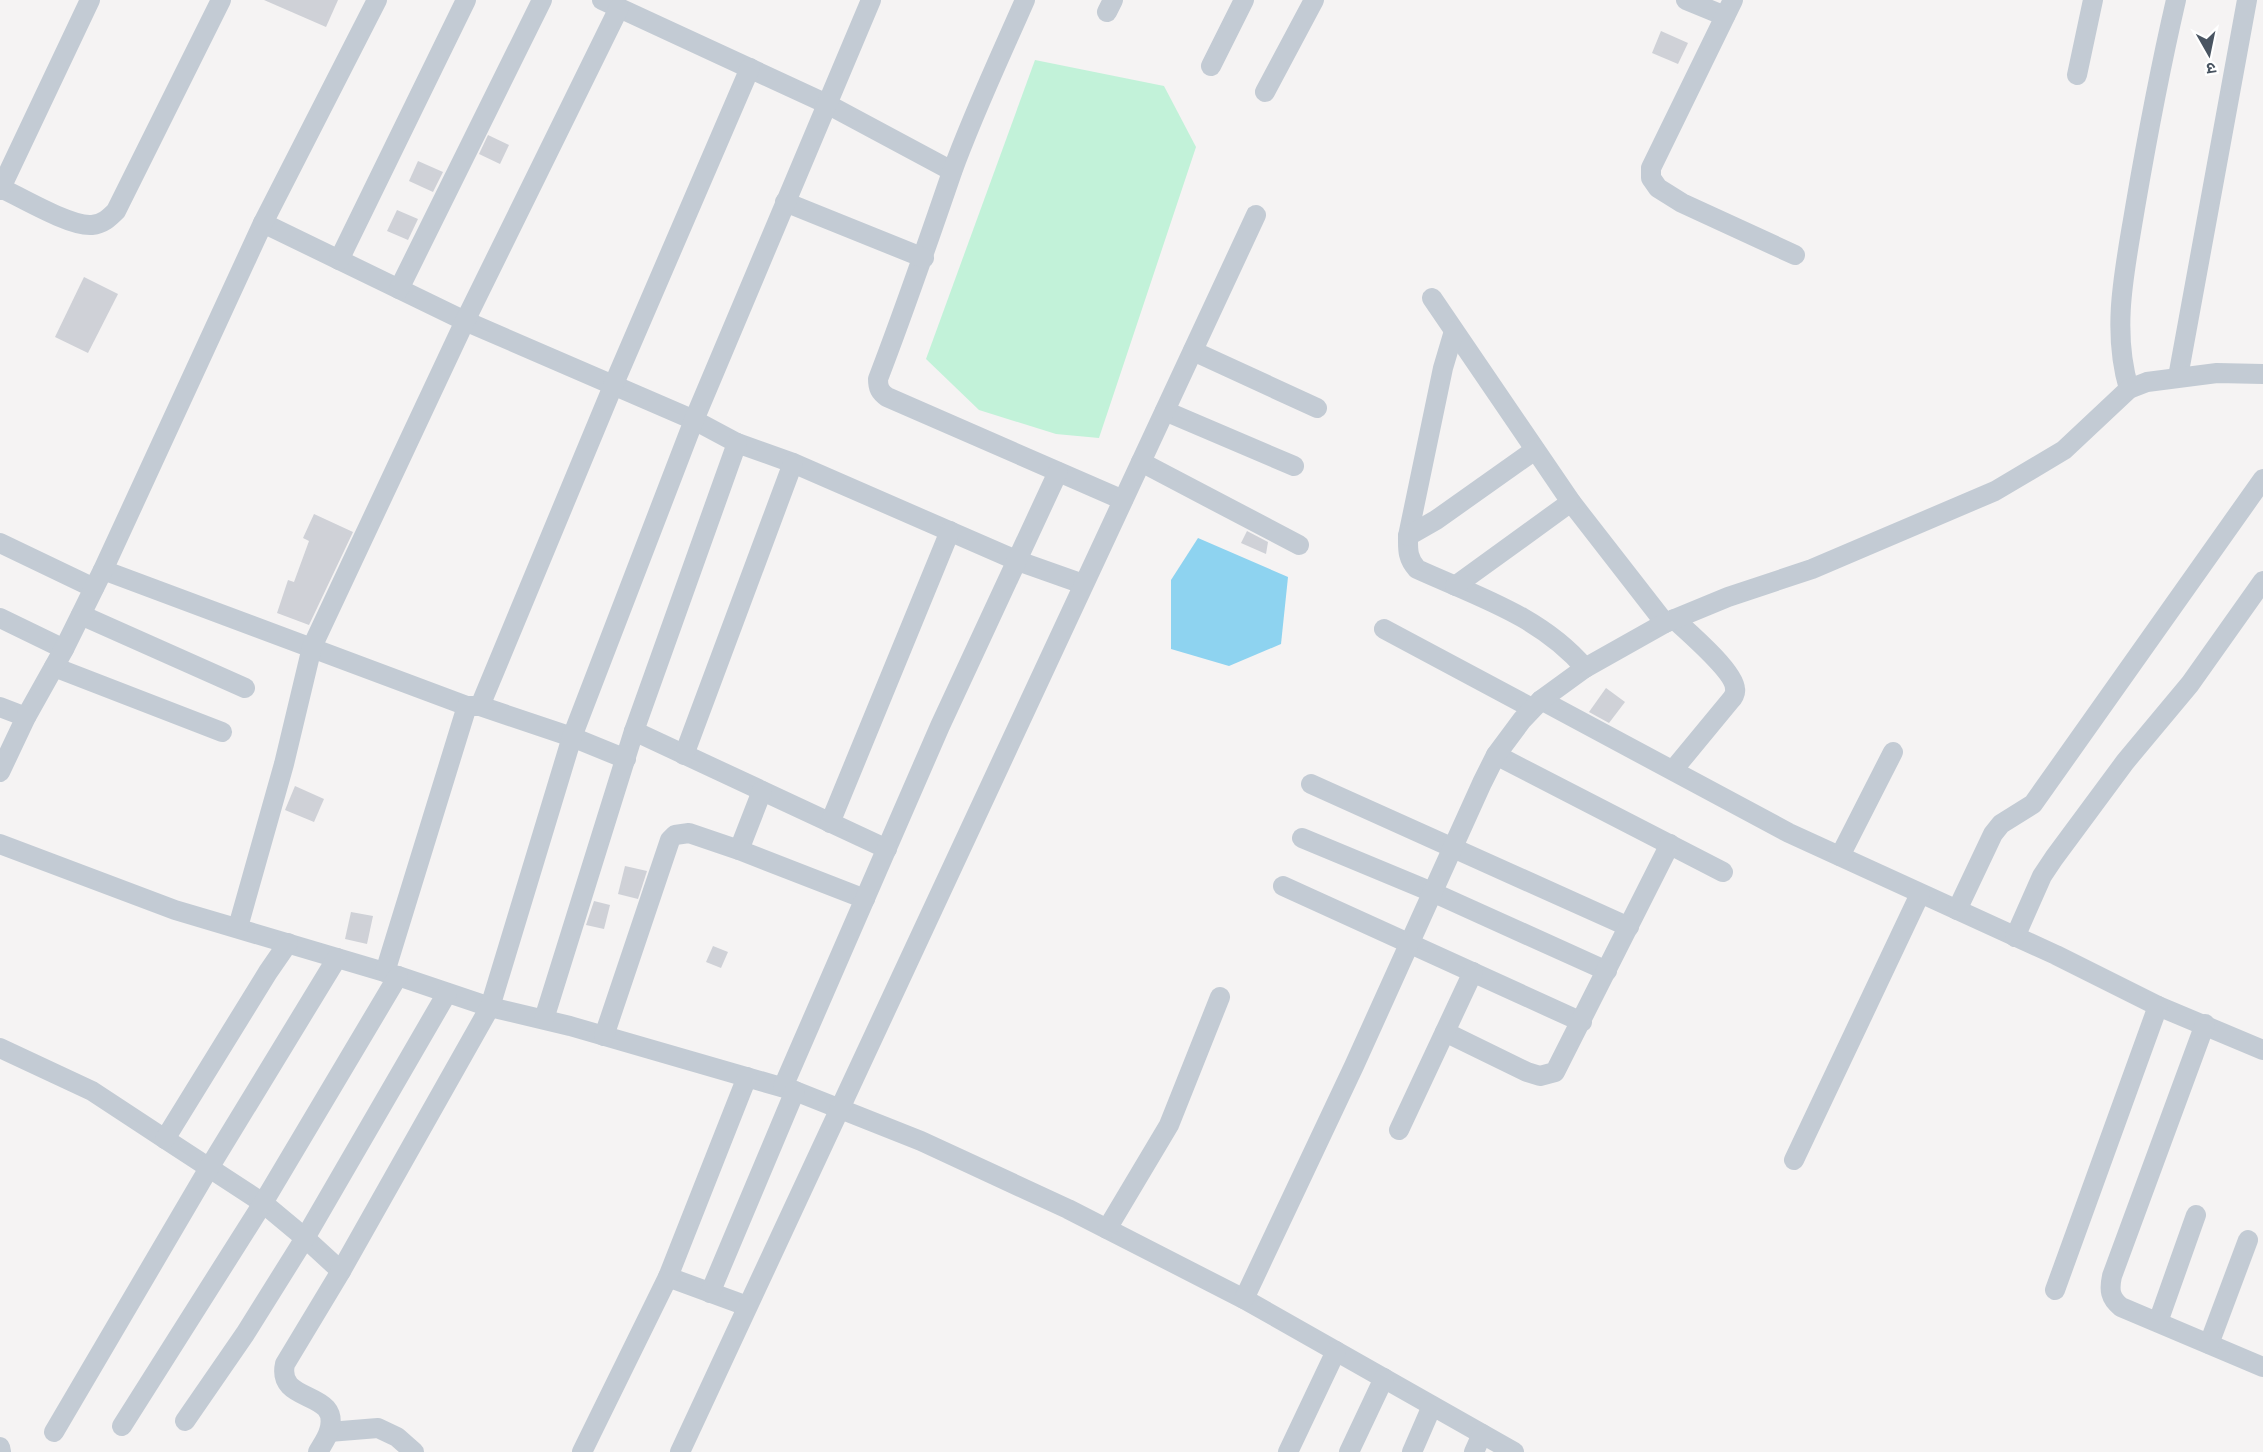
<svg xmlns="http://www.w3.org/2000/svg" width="2263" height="1452" font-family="'Sofia Sans Condensed','Noto Sans Devanagari',sans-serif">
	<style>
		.green { fill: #c2f2d9 }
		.water { fill: #8ed3f0 }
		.building { fill: #cfd1d7 }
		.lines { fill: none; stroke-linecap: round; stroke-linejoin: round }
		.minor { stroke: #c3cbd4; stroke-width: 20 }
	</style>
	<rect width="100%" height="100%" fill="#f5f3f3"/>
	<!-- green -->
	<path class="green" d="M 1035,60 L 1164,86 L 1196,147 L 1099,438 L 1056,434 L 979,410 L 926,359 Z"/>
	<!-- water -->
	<path class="water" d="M 1198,538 L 1288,577 L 1281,644 L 1229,666 L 1171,649 L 1171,580 Z"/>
	<!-- building -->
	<g class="building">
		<path d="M 264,0 L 338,0 L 326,27 Z"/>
		<path d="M 1661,31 L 1688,43 L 1678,64 L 1652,53 Z"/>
		<path d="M 488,135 L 509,145 L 500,164 L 479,154 Z"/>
		<path d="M 418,161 L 443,172 L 433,192 L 409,181 Z"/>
		<path d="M 397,210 L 418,219 L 408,240 L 387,231 Z"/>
		<path d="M 84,277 L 118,294 L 88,353 L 55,337 Z"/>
		<path d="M 314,514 L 353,532 L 309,625 L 277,613 L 288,580 L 294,582 L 309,541 L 303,538 Z"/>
		<path d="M 1247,531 L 1268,542 L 1266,554 L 1241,543 Z"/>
		<path d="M 1606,688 L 1625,702 L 1609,723 L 1589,712 Z"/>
		<path d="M 295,786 L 324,799 L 314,822 L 285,810 Z"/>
		<path d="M 625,866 L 647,871 L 638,899 L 618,894 Z"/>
		<path d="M 594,901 L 610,905 L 604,929 L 586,925 Z"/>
		<path d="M 351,912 L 373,916 L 367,944 L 345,939 Z"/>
		<path d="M 713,946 L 728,952 L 721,968 L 706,962 Z"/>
	</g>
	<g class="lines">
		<!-- minor -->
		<g class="minor">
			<path d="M 602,0 L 827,104 L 952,171"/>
			<path d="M 1025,0 C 1000,57 973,114 952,172 C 928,242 904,311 878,379 C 878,388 880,392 887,397 L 1123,500"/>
			<path d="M 1686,0 L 1725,16"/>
			<path d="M 1733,0 L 1651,168 L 1651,178 L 1658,188 L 1682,203 L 1795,255"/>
			<path d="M 1107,12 L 1113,0"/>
			<path d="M 1211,66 L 1244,0"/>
			<path d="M 2077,75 L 2093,0"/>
			<path d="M 1265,92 L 1314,0"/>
			<path d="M 1,188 C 22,198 71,227 92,225 C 103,224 109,218 116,211 L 221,0"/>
			<path d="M 0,190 L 90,0"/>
			<path d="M 785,202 L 924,258"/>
			<path d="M 263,223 L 465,321 L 694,420 L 737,443 L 793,463 L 1018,561 L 1083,584"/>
			<path d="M 339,260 L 466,0"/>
			<path d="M 399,289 L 542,0"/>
			<path d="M 1432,298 L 1571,502 L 1665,623"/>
			<path d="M 1454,331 L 1443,368 L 1408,536 C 1408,549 1407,558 1417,569 C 1476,596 1541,616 1585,668"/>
			<path d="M 1193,351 L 1317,408"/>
			<path d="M 2178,377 L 2247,0"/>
			<path d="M 2129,389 C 2111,329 2125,269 2135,208 C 2147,138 2160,69 2176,0"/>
			<path d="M 1165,411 L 1294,466"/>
			<path d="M 1141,462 L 1299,545"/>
			<path d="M 1408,536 L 1436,520 L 1535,450"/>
			<path d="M 0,543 L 94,588"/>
			<path d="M 103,570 L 467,706"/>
			<path d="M 1455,586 L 1571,502"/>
			<path d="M 81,615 L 245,688"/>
			<path d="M 0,618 L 64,649"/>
			<path d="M 1384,629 L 1532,708"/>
			<path d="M 54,667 L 222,732"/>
			<path d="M 1541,700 L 1789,833 L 2056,955 L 2158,1006 L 2263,1050"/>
			<path d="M 480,706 L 572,737 L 626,759"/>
			<path d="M 0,707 L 26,717"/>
			<path d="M 634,731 L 887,849"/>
			<path d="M 684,755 L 793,463"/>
			<path d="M 1496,755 L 1723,872"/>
			<path d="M 1673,770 L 1730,701 C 1733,698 1736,693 1735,689 C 1735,672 1687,631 1674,619"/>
			<path d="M 0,772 L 26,717 L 64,649 L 103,570 L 263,223 L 377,0"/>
			<path d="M 1311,784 L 1629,927"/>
			<path d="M 830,823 L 950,531"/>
			<path d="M 1302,838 L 1432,892 L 1607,971"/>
			<path d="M 0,844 L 175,910 L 398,976 L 490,1007 L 570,1026 L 795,1091 L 921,1141 L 1068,1209 L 1244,1299 L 1514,1452"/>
			<path d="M 739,850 L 762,791"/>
			<path d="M 1840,856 L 1893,752"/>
			<path d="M 1283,886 L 1582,1022"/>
			<path d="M 1957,910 L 1993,834 L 2001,824 L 2033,804 L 2263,479"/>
			<path d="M 238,927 L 284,764 L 312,647 L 465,321 L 619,8"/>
			<path d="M 2015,937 L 2042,876 L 2054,858 L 2125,762 L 2190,684 L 2263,581"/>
			<path d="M 385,972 L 467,706 L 480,706 L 613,386 L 750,68"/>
			<path d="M 544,1019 L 634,731 L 737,443"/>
			<path d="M 2205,1024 L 2112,1276 C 2109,1290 2110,1298 2121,1307 L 2263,1367"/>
			<path d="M 1445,1032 L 1527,1072 L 1540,1076 L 1555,1072 L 1670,844"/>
			<path d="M 604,1036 L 670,840 L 675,835 L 689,833 L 739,850 L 865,899"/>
			<path d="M 0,1048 L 92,1091 L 165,1139 L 263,1203 L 305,1238 L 341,1271"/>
			<path d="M 783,1087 L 940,726 L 1058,472"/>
			<path d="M 1399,1130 L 1473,972"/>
			<path d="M 165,1139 L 268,972 L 288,943"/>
			<path d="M 1794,1160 L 1920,894"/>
			<path d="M 1107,1229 L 1169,1125 L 1220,997"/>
			<path d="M 668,1277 L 747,1306"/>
			<path d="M 2055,1290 L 2158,1006"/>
			<path d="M 710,1293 L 795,1091"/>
			<path d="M 1244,1299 L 1354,1066 L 1482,783 L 1496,755 L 1522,720 L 1541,700 L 1585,668 L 1665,623 L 1728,597 L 1812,569 L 1995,491 L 2064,450 L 2129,389 L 2147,382 L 2217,373 L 2263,374"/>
			<path d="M 2158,1322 L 2196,1215"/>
			<path d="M 2209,1344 L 2248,1240"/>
			<path d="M 185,1421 L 245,1334 L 305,1238 L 447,993"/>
			<path d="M 122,1426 L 263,1203 L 398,976"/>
			<path d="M 54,1432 L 209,1168 L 337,958"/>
			<path d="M 329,1432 L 378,1428 L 397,1437 L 414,1452"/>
			<path d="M 0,1447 L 1,1452"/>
			<path d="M 318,1452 C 322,1445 327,1438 329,1431 C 342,1389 276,1405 285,1364 L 341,1271 L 490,1007 L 572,737 L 694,420 L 871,0"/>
			<path d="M 582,1452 L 668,1277 L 747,1077"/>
			<path d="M 680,1452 L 1256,215"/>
			<path d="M 1288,1452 L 1336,1351"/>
			<path d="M 1349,1452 L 1384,1378"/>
			<path d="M 1412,1452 L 1432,1406"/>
			<path d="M 1474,1452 L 1482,1434"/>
		</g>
	</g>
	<!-- north arrow -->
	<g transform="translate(2209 54) rotate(171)" stroke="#ffffff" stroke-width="4.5" paint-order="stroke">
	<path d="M0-4.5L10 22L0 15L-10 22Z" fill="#495461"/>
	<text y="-9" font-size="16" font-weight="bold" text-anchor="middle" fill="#495461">उ</text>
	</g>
</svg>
